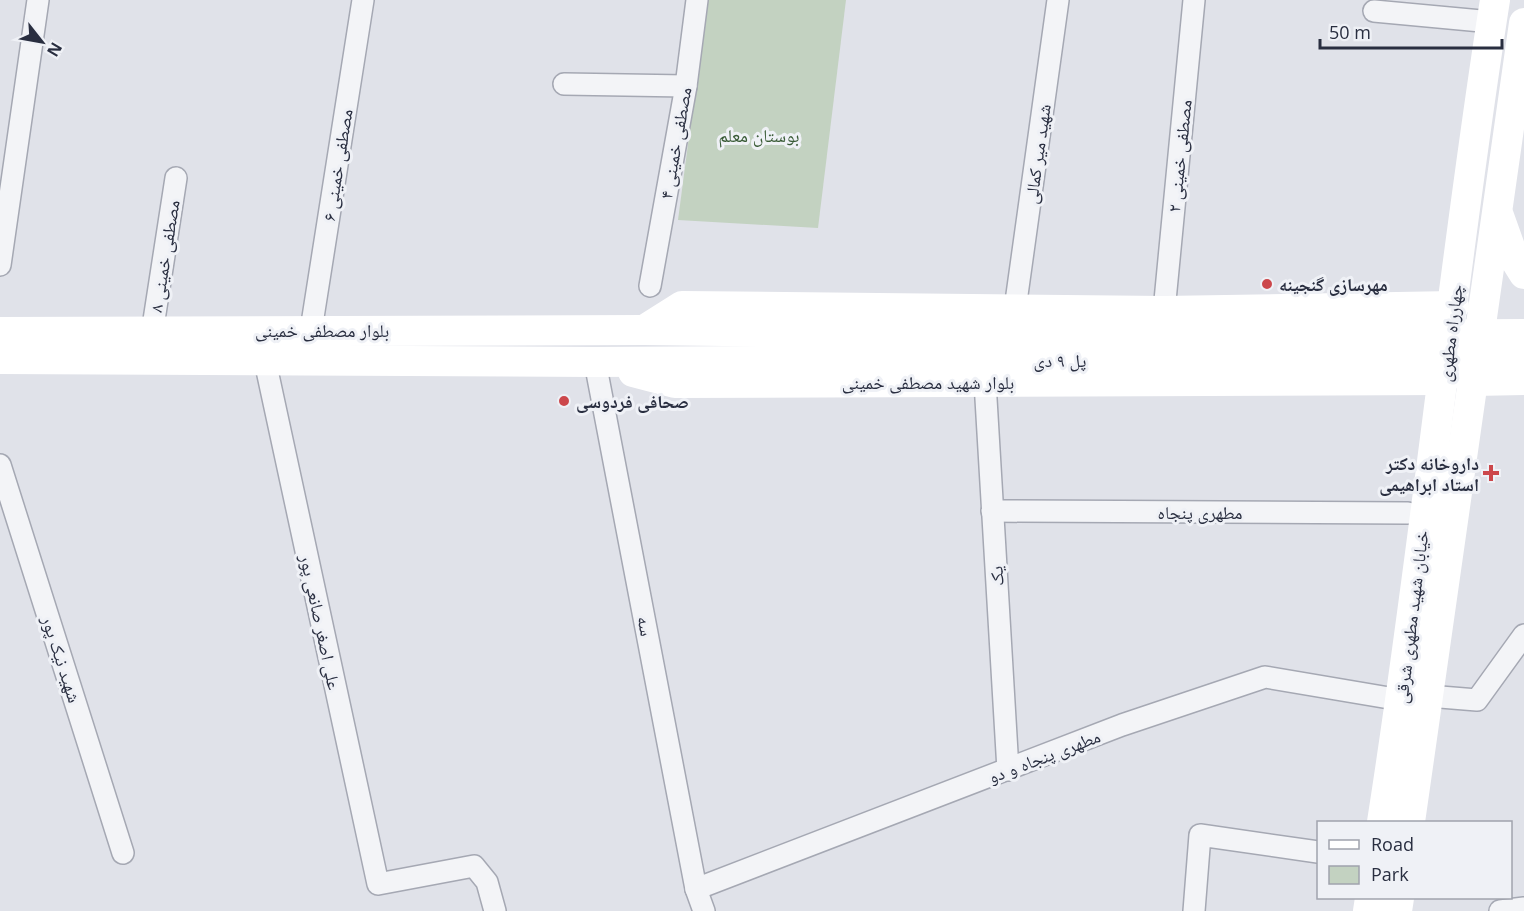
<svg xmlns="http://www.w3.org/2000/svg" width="1524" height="911" font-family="'Open Sans','Noto Naskh Arabic',sans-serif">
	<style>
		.green { fill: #c3d2c1 }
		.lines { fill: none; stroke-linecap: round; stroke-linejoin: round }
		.street-casing { stroke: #a5a8b3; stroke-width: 24 }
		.street { stroke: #f3f4f7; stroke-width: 21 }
		.secondary { stroke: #fff; stroke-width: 30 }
		.secondary-bridge { stroke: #fff; stroke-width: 30 }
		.poi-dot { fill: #cc474b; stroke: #eff1f6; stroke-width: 2 }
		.labels { text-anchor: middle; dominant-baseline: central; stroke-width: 6; stroke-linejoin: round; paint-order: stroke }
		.park-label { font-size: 18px; fill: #395b36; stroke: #eff1f6 }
		.street-label { font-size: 18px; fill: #292e40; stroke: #eff1f6 }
		.poi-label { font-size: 18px; font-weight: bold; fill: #292e40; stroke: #eff1f6; text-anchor: start }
	</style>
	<rect width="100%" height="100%" fill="#e0e2e9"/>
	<!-- green -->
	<path class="green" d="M 707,0 L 846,0 L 818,228 L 678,220 Z"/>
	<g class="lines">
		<!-- street casing -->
		<g class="street-casing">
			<g id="street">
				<path d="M 1374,11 L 1492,22"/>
				<path d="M 564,84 L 686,86"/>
				<path d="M 0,265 L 38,0"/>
				<path d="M 650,286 L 686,86 L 697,0"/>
				<path d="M 1015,309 L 1058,0"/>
				<path d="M 1164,311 L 1194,0"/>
				<path d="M 311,330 L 363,0"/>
				<path d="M 152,333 L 176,178"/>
				<path d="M 265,361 L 378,884 L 474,866 L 487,882 L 495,911"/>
				<path d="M 595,362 L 696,889 L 704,911"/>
				<path d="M 985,382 L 1008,770"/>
				<path d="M 0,465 L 123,853"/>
				<path d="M 992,511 L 1408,513"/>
				<path d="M 1428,696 L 1477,700 L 1524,635"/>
				<path d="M 696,889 L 1122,725 L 1265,677 L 1401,700"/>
				<path d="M 1194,911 L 1200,835 L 1318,852"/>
				<path d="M 1500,911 L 1524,908"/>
			</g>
		</g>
		<!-- street -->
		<use href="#street" class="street"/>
		<!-- secondary -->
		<g class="secondary">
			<path d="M 1499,216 L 1514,258 L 1524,274"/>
			<path d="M 644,330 L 682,306 L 1164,311 L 1454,306"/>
			<path d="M 0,332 L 644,330 L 1165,336"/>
			<path d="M 0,359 L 595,362 L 1164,359"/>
			<path d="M 633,372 L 675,383 L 1444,380"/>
			<path d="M 1474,381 L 1524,380"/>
			<path d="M 1382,822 C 1425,549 1452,273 1495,0"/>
			<path d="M 1410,822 L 1524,23"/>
			<path d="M 1368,911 L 1370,898"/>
			<path d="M 1397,911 L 1399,898"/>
		</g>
		<!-- secondary-bridge -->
		<g class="secondary-bridge">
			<path d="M 1165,336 L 1524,334"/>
			<path d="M 1164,359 L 1524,357"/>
		</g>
	</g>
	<!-- markers -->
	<g class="poi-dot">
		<circle cx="1267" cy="284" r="6"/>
		<circle cx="564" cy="401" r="6"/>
		<path d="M1488 464h6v6h6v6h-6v6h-6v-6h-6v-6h6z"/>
	</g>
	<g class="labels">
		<!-- park labels -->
		<g class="park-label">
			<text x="759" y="135">بوستان معلم</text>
		</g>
		<!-- street labels -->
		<g class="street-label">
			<text transform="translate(675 143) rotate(-80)">مصطفی خمینی ۴</text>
			<text transform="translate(1037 154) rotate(-82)">شهید میر کمالی</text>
			<text transform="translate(1179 156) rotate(-84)">مصطفی خمینی ۲</text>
			<text transform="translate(337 165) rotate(-81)">مصطفی خمینی ۶</text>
			<text transform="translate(164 256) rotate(-81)">مصطفی خمینی ۸</text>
			<text x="322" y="330">بلوار مصطفی خمینی</text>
			<text transform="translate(1450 333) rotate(-83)">چهارراه مطهری</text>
			<text x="1060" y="360">پل ۹ دی</text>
			<text x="928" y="382">بلوار شهید مصطفی خمینی</text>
			<text x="1200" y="512">مطهری پنجاه</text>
			<text transform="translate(996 576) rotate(-94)">یک</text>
			<text transform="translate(1411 617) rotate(-83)">خیابان شهید مطهری شرقی</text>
			<text transform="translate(321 622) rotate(78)">علی اصغر صانعی پور</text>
			<text transform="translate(646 626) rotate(79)">سه</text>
			<text transform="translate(62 659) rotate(72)">شهید نیک پور</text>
			<text transform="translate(1044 756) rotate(-21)">مطهری پنجاه و دو</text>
		</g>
		<!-- poi labels -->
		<g class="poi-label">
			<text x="1279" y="284">مهرسازی گنجینه</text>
			<text x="576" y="401">صحافی فردوسی</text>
			<text x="1479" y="463" text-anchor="end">داروخانه دکتر<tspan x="1479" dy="21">استاد ابراهیمی</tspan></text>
		</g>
	</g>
	<!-- legend -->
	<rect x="1317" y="821" width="195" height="78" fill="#eff1f6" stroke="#a0a3ad" stroke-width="1.5"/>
	<rect x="1329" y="840" width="30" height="9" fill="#ffffff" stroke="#a0a3ad" stroke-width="1.5"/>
	<text x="1371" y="851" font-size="18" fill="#292e40">Road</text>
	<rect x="1329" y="866" width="30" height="18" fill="#c3d2c1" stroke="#a0a3ad" stroke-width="1.5"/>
	<text x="1371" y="881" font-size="18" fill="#292e40">Park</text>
	<!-- north arrow -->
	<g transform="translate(42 42) rotate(121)" stroke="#eff1f6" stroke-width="4.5" paint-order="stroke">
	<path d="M0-4.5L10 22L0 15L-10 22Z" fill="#292e40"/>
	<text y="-9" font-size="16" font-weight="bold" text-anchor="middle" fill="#292e40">N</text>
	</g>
	<!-- scale -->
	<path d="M1320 39v9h182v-9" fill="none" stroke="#292e40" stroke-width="3"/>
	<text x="1329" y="39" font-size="18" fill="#292e40" stroke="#eff1f6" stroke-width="4.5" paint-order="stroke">50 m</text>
</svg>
